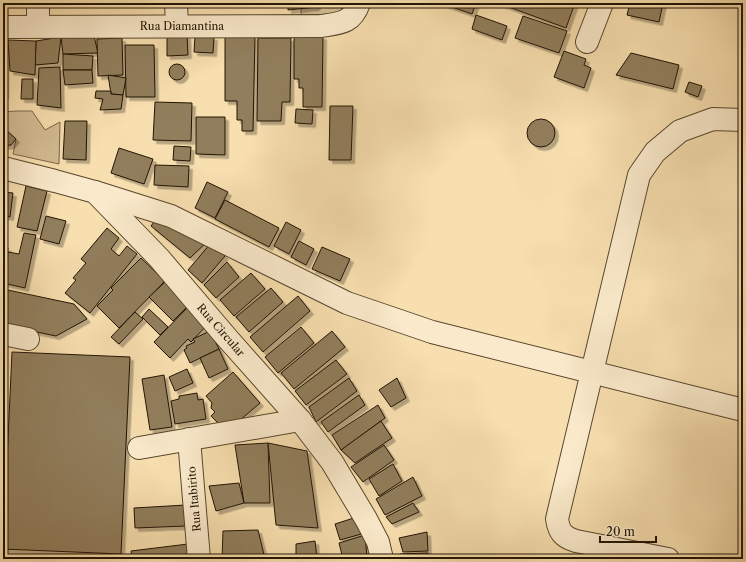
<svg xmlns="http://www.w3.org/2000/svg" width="746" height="562" font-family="'Libre Caslon Text',serif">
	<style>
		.green { fill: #d3bc92; stroke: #7a684a }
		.building { fill: #917e5c; stroke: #211403; filter: url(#shadow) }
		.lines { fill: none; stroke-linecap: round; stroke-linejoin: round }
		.minor-casing { stroke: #57472e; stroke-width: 24 }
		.minor { stroke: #faeacb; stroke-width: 22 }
		.labels { text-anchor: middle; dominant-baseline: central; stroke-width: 3.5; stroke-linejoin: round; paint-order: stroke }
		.street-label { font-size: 11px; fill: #211403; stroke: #faeacb }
	</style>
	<defs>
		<filter id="shadow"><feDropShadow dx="3.5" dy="3.5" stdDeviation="0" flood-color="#0004"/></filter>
	</defs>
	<rect width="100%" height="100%" fill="#f8dfaf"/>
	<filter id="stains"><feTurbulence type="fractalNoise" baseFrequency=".005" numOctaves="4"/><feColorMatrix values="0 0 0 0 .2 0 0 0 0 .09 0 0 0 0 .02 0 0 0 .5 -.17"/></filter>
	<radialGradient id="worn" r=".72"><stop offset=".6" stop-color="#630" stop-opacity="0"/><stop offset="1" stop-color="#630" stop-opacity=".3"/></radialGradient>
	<!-- green -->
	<g class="green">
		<path d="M 319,3 L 343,3 L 340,15 L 301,20 L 301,8 Z"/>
		<path d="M 16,111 L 32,111 L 45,130 L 60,122 L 59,164 L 13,154 L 16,139 L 3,128 L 3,112 Z"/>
	</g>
	<!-- building -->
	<g class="building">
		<path d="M 288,3 L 319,3 L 316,7 L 288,10 Z"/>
		<path d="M 443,3 L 476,3 L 472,14 L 443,4 Z"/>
		<path d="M 498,3 L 575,3 L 566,28 Z"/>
		<path d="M 630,3 L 663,3 L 659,22 L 627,15 Z"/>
		<path d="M 476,15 L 507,26 L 502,40 L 472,29 Z"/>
		<path d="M 523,16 L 567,31 L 559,53 L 515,38 Z"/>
		<path d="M 167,35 L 187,35 L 188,55 L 167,56 Z"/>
		<path d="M 225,35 L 255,36 L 253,131 L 242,131 L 242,120 L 237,120 L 237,101 L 225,101 Z"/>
		<path d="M 94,36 L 98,53 L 63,54 L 61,37 Z"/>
		<path d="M 195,36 L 214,37 L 213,53 L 194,52 Z"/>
		<path d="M 294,36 L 323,36 L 322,107 L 303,107 L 303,88 L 299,88 L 299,79 L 294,79 Z"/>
		<path d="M 61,37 L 58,63 L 35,65 L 36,41 Z"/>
		<path d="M 122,38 L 123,75 L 98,76 L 97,39 Z"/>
		<path d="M 258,38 L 291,38 L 290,102 L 282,102 L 281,121 L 257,121 Z"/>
		<path d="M 8,40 L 36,41 L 35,75 L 10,71 Z"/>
		<path d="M 3,43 L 5,43 L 5,95 L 3,96 Z"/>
		<path d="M 125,45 L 154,45 L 155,97 L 126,97 Z"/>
		<path d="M 564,51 L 586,59 L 584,65 L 591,68 L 584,88 L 554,77 Z"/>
		<path d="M 631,53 L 679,65 L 673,89 L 616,75 Z"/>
		<path d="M 63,54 L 93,56 L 92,70 L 63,70 Z"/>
		<circle cx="177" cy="72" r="8"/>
		<path d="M 60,67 L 61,108 L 37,105 L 39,68 Z"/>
		<path d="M 63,70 L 92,70 L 93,83 L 65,85 Z"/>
		<path d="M 108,75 L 126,78 L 123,95 L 111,94 Z"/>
		<path d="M 22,79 L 33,79 L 33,99 L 21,99 Z"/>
		<path d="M 689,82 L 702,86 L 698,97 L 685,92 Z"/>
		<path d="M 96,91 L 111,91 L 111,94 L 123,95 L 121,109 L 100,110 L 103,99 L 95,98 Z"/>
		<path d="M 155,102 L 192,103 L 191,141 L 153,140 Z"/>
		<path d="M 330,106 L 353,106 L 351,160 L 329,160 Z"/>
		<path d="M 296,109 L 313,110 L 312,124 L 295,123 Z"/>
		<path d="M 196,117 L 225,117 L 225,155 L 196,154 Z"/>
		<circle cx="541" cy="133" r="14"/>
		<path d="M 65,121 L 87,121 L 86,160 L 63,159 Z"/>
		<path d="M 3,128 L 5,129 L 16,139 L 11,145 L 3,146 Z"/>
		<path d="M 174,146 L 191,147 L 190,161 L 173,160 Z"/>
		<path d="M 119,148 L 153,159 L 144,184 L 111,173 Z"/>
		<path d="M 155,165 L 189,166 L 188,187 L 154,185 Z"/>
		<path d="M 207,182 L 228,192 L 215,218 L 195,208 Z"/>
		<path d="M 26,186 L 47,191 L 37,231 L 17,227 Z"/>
		<path d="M 3,192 L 13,193 L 10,217 L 3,216 Z"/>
		<path d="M 225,200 L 279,228 L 269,247 L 215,219 Z"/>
		<path d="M 159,215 L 208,241 L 190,258 L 151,226 Z"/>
		<path d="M 46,216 L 66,221 L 59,244 L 40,239 Z"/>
		<path d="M 286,222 L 301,230 L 289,254 L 274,246 Z"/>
		<path d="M 107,228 L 119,238 L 111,249 L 119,256 L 127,246 L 137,254 L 90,313 L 65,293 L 76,280 L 73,278 L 86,263 L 81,259 Z"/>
		<path d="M 24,233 L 36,235 L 25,288 L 3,283 L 3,276 L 8,252 L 19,254 Z"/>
		<path d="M 299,241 L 314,249 L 306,265 L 291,257 Z"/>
		<path d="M 211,243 L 225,256 L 202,283 L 188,270 Z"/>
		<path d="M 3,247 L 8,248 L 3,273 Z"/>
		<path d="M 322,247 L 350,259 L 340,281 L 312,269 Z"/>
		<path d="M 141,258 L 165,281 L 119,328 L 97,306 L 113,290 L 111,288 Z"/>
		<path d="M 227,262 L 239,277 L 216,298 L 204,285 Z"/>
		<path d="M 251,273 L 265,289 L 234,316 L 220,300 Z"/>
		<path d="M 165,282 L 189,305 L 173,321 L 149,297 Z"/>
		<path d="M 271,288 L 283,302 L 249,332 L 236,317 Z"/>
		<path d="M 3,289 L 74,304 L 87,319 L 56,336 L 3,325 Z"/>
		<path d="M 298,296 L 310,311 L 263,352 L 250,337 Z"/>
		<path d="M 189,306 L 208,324 L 191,342 L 188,339 L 170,358 L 154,342 Z"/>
		<path d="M 149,309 L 168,327 L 160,335 L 142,317 Z"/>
		<path d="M 135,312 L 143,319 L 119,344 L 111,337 Z"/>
		<path d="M 301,327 L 314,343 L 278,373 L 265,357 Z"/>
		<path d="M 210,331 L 219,349 L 190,363 L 184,350 L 187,348 L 186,346 L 195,342 L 193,339 Z"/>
		<path d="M 332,331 L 345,347 L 294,389 L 281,373 Z"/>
		<path d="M 219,349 L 228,369 L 209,378 L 200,358 Z"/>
		<path d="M 12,352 L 130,357 L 121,554 L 3,549 Z"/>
		<path d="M 336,360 L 347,374 L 306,405 L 295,391 Z"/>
		<path d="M 187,369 L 193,383 L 175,391 L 169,377 Z"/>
		<path d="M 233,372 L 260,403 L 239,421 L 219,424 L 211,416 L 215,412 L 211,408 L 212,403 L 206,396 Z"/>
		<path d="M 164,375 L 172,427 L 150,430 L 142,379 Z"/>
		<path d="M 349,378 L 357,391 L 316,422 L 309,407 Z"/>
		<path d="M 397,378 L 406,398 L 391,407 L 379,390 Z"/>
		<path d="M 197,393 L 198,400 L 203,399 L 206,419 L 175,424 L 171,401 L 179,399 L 179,396 Z"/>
		<path d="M 359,395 L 365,405 L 328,432 L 321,422 Z"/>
		<path d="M 378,405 L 385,418 L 341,450 L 332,435 Z"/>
		<path d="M 381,421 L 392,438 L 355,463 L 341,450 Z"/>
		<path d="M 268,443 L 270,503 L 244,503 L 235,445 Z"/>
		<path d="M 268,443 L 307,451 L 318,528 L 276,525 Z"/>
		<path d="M 384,445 L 394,460 L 363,482 L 351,467 Z"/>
		<path d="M 393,464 L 402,481 L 379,496 L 369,479 Z"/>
		<path d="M 413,477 L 422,496 L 385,515 L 376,499 Z"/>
		<path d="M 239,483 L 244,503 L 216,511 L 209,486 Z"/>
		<path d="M 413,503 L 419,512 L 392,524 L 386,517 Z"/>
		<path d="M 186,505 L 186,526 L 135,528 L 134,508 Z"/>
		<path d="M 360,516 L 365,533 L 340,540 L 335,524 Z"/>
		<path d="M 258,530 L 265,559 L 222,559 L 223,531 Z"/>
		<path d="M 427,532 L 428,551 L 403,552 L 399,538 Z"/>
		<path d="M 365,535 L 367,557 L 353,559 L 343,559 L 339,543 Z"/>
		<path d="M 315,541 L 317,559 L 296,559 L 296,544 Z"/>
		<path d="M 188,544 L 190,559 L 132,559 L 131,551 Z"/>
		<path d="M 428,553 L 428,559 L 400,559 L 400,554 Z"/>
	</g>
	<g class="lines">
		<!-- minor casing -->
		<g class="minor-casing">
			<g id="minor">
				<path d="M 38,3 L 38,26"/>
				<path d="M 176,3 L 177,26"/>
				<path d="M 3,27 L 321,26 C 341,23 352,23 359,3"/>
				<path d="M 587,42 L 602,3"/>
				<path d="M 3,168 L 55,181 L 95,192 L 159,258 L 228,339 L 300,420 L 332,462 L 366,519 L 378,542 L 382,559"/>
				<path d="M 95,192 L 171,216 L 347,303 L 432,332 L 743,410"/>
				<path d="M 3,334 L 28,339"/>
				<path d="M 189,439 L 199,559"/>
				<path d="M 139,448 L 300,420"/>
				<path d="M 668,559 L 576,541 C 563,537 559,532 557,519 L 639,175 L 655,152 L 680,131 L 713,119 L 743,120"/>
			</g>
		</g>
		<!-- minor -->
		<use href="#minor" class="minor"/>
	</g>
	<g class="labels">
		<!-- street labels -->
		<g class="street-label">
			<text x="182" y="26">Rua Diamantina</text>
			<text transform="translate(221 330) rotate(49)">Rua Circular</text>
			<text transform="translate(194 499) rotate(-95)">Rua Itabirito</text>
		</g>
	</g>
	<!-- margin -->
	<rect width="746" height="562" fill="none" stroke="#f8dfaf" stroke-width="16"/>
	<rect x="4" y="4" width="738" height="554" fill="none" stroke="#211403" stroke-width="2"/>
	<rect x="8" y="8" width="730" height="546" fill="none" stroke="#211403"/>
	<!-- scale -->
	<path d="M600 536v6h56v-6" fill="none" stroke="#211403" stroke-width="2"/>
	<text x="606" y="536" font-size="12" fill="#211403" stroke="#faeacb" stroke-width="3" paint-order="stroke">20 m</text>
	<rect width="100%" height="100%" filter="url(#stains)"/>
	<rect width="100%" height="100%" fill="url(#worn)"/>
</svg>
